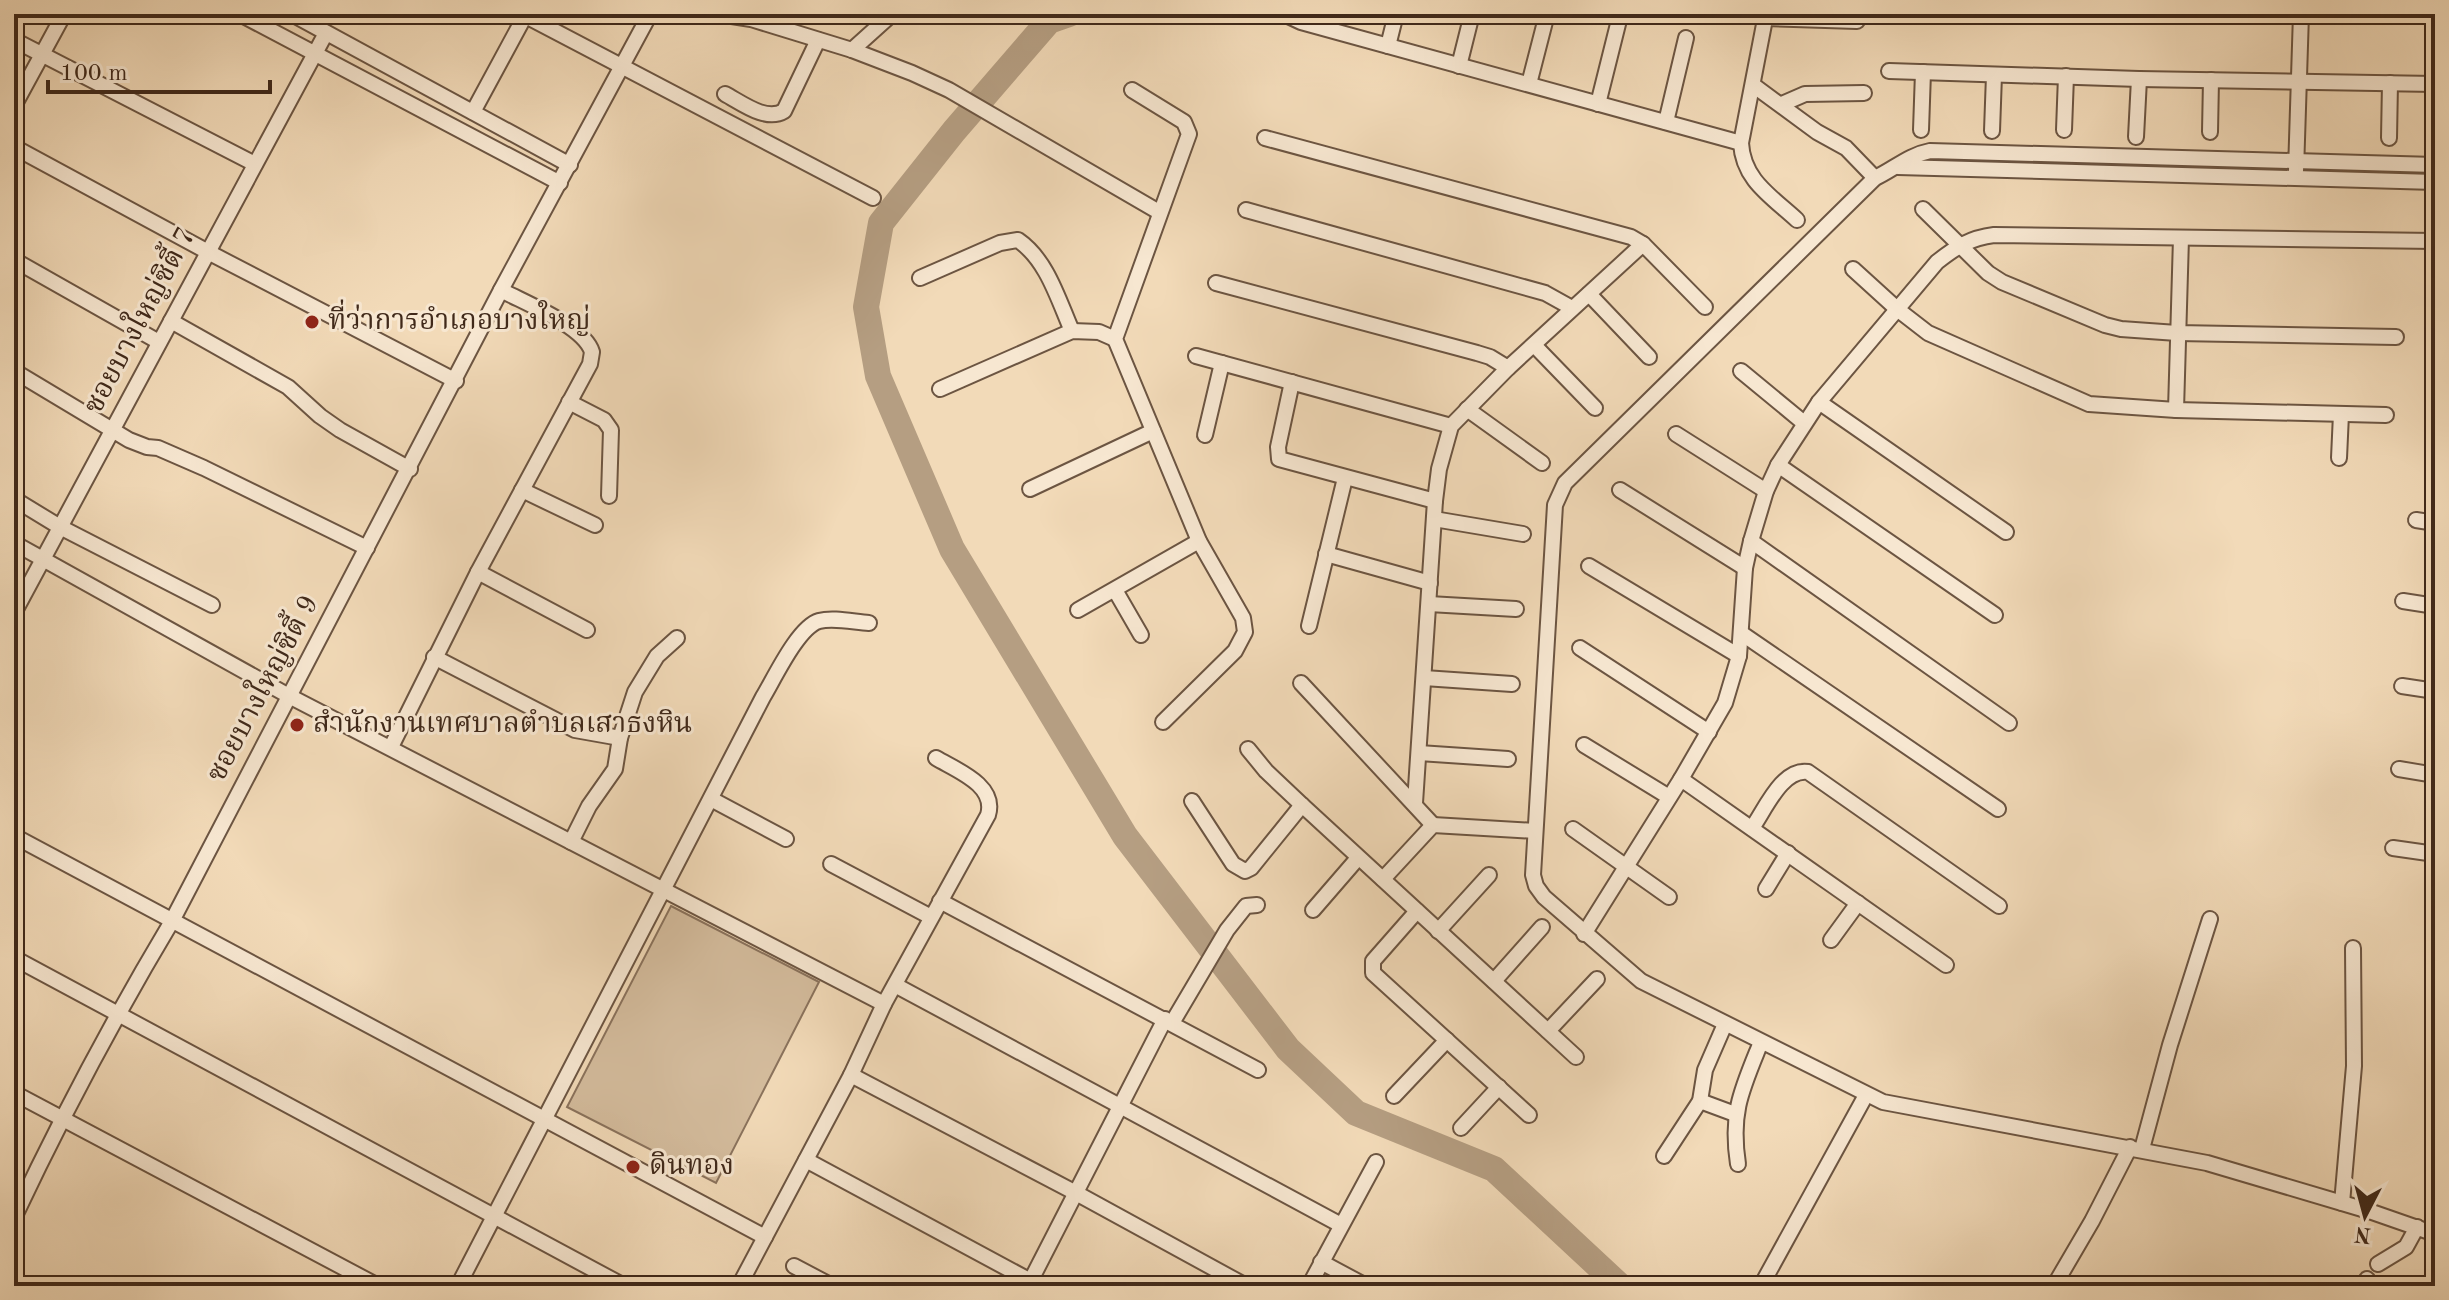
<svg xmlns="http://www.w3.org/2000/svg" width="2449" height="1300" font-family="'Old Standard TT','Noto Serif Thai',serif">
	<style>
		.green { fill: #d4bc9d; stroke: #8a725c; stroke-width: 2 }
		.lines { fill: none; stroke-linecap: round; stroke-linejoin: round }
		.river { stroke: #b59e82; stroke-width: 26 }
		.minor-casing { stroke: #6c5542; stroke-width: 18 }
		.minor { stroke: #f7e7d1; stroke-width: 14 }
		.poi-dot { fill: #8f2418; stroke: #f7e7d1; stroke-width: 3 }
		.labels { text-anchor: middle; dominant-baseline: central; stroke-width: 6; stroke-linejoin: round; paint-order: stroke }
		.street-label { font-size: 28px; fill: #40291a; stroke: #f7e7d1 }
		.poi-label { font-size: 28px; fill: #40291a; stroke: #f7e7d1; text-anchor: start }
	</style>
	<rect width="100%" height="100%" fill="#f2dab8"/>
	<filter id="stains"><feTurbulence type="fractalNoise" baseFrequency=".0025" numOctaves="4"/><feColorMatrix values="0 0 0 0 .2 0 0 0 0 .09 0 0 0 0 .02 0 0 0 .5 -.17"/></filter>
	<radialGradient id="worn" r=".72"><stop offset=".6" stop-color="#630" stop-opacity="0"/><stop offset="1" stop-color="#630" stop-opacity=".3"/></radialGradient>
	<!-- green -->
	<path class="green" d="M 671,906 L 819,982 L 716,1183 L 567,1107 Z"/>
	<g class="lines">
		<!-- river -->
		<path class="river" d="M 1069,14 L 1049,21 L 954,131 L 881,223 L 866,307 L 878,376 L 952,549 L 1125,836 L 1288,1049 L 1356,1113 L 1494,1169 L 1620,1286"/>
		<!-- minor casing -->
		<g class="minor-casing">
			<g id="minor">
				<path d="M 240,14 L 560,183"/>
				<path d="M 292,14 L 570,165"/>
				<path d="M 522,14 L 873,198"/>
				<path d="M 719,14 L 751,19 L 852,50 L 912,73 L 949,90 L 1159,212"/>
				<path d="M 1284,14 L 1301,22 L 1741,143"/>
				<path d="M 1766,14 L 1741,143 C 1743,180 1771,196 1797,220"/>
				<path d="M 1765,18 L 1857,21"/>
				<path d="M 14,40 L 255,164"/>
				<path d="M 1388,46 L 1396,14"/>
				<path d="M 852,50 L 892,14"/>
				<path d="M 1459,66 L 1472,14"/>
				<path d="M 1889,71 L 2139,79 L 2435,84"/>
				<path d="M 1529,84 L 1547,14"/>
				<path d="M 1753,85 L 1817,132 L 1846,148 L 1875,178"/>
				<path d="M 1132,90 L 1184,122 L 1189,134 L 1115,339 L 1199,541 L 1243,618 L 1245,632 L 1235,651 L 1163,722"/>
				<path d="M 725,94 C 742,103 766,122 784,111 L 818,40"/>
				<path d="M 1598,104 L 1619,20"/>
				<path d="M 1782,104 L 1805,94 L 1864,93"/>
				<path d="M 14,106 L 64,14"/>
				<path d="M 473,112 L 526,14"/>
				<path d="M 1666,122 L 1686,38"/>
				<path d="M 1921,130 L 1923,72"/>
				<path d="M 2064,130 L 2066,76"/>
				<path d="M 1992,131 L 1994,75"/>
				<path d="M 2210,132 L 2211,80"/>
				<path d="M 2136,137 L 2139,79"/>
				<path d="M 1265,138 L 1631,237 L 1643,244 L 1705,307"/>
				<path d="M 2389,138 L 2390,83"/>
				<path d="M 14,147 L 208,252 L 456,381"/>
				<path d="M 2435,165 L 1930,151 C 1909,155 1894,169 1875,178 L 1565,483 L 1555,505 L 1533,875 L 1536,886 L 1544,897 L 1641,981 L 1883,1102 L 2207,1163 L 2369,1211 L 2435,1234"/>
				<path d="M 1898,167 L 2435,182"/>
				<path d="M 2296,171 L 2301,14"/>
				<path d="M 1923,209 L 1988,273 L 2002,282 L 2105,325 L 2121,329 L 2177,333 L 2396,337"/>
				<path d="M 1246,210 L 1545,293 L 1572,308"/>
				<path d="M 14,260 L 159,342"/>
				<path d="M 1853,269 L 1897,309 L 1928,333 L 2089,404 L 2176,410 L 2386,415"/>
				<path d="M 920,278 L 1000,243 L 1018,240 C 1047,260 1058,299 1072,331"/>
				<path d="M 1216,283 L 1477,353 L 1490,357 L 1508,368"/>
				<path d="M 1589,294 L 1649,357"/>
				<path d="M 171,321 L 288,387 L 320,416 L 340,430 L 410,469"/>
				<path d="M 1534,345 L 1595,408"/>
				<path d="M 1196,356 L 1451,426"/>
				<path d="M 14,371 L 129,440 L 147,447 L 158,448 L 204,468 L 367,548"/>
				<path d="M 1741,371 L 1804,423"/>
				<path d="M 1292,382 L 1278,447 L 1279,459 L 1435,501"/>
				<path d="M 940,389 L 1072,331 L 1099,332 L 1115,339"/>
				<path d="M 569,402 L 604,420 L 611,430 L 609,496"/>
				<path d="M 1819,402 L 2006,532"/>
				<path d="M 1467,409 L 1542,463"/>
				<path d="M 2176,410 L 2181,238"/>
				<path d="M 1676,434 L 1766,491"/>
				<path d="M 1205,435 L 1222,363"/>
				<path d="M 2339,458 L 2341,414"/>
				<path d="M 1778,465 L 1995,615"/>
				<path d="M 1030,489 L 1153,431"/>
				<path d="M 522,490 L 595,525"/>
				<path d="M 1620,490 L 1745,568"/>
				<path d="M 14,499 L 60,527 L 212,605"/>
				<path d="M 1434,519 L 1523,534"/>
				<path d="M 2416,520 L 2435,523"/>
				<path d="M 1751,541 L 2009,723"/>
				<path d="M 14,543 L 289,696 L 884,1004"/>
				<path d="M 1326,554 L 1430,583"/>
				<path d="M 1589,566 L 1739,656"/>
				<path d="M 478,572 L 587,630"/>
				<path d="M 1115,590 L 1141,635"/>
				<path d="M 2403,601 L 2435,606"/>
				<path d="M 1429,604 L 1516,609"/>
				<path d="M 1078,610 L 1199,541"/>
				<path d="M 14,613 L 326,33"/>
				<path d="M 1309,626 L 1345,478"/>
				<path d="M 1741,633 L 1998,809"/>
				<path d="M 1580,648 L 1709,732"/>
				<path d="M 434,657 L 575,730 L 620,738"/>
				<path d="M 1424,678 L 1512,684"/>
				<path d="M 1301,683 L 1433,825"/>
				<path d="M 2402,686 L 2435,691"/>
				<path d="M 1584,745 L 1669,797"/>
				<path d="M 391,747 L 478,572 L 590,364 L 592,352 C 584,326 525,303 501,290"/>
				<path d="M 1248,749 L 1266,771 L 1302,805 L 1576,1057"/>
				<path d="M 1419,753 L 1508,759"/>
				<path d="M 2399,769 L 2435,775"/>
				<path d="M 1681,779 L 1946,965"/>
				<path d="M 711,799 L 786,839"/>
				<path d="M 1192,801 L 1233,864 L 1245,871 L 1251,868 L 1302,805"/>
				<path d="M 1415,803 L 1435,501 L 1439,469 L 1451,426 L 1508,368 L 1643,244"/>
				<path d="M 1752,828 C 1765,810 1782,768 1808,772 L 1999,906"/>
				<path d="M 1573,829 L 1669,897"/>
				<path d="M 14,836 L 765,1237"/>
				<path d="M 571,842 L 589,806 L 615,769 L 620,738 L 635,692 L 657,656 L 677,638"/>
				<path d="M 2393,848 L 2435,854"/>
				<path d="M 831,864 L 931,917"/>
				<path d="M 1383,879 L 1433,825 L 1535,831"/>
				<path d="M 1766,889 L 1788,853"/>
				<path d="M 940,901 L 1258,1070"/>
				<path d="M 1313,910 L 1358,858"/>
				<path d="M 1417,911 L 1373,961 L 1373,973 L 1529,1115"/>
				<path d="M 1438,931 L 1489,875"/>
				<path d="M 1584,934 L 1681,779 L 1725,703 L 1739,656 L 1745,568 L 1751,541 L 1766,491 L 1778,465 L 1819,402 L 1937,262 C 1956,247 1970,238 1994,235 L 2435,241"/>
				<path d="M 1831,940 L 1858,903"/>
				<path d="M 14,958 L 624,1286"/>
				<path d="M 1494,981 L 1542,927"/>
				<path d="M 895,985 L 1341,1225"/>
				<path d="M 1172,1023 L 1227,930 L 1246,906 L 1257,905"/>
				<path d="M 1548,1031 L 1597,979"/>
				<path d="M 851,1075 L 1076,1193 L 1246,1286"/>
				<path d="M 14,1093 L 378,1286"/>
				<path d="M 1394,1096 L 1447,1040"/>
				<path d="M 1700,1101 L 1735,1114"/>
				<path d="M 1461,1128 L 1499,1087"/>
				<path d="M 2142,1149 L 2170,1045 L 2210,919"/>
				<path d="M 1664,1156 L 1700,1101 L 1705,1070 L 1725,1024"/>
				<path d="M 806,1160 L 1040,1286"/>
				<path d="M 1738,1164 C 1730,1112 1742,1089 1761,1042"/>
				<path d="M 2342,1203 L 2354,1066 L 2353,948"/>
				<path d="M 14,1218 C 62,1116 114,1018 172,921 L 501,290 L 650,14"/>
				<path d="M 1321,1262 L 1366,1286"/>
				<path d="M 2378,1264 L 2406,1247 L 2417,1227"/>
				<path d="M 794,1266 L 832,1286"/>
				<path d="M 458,1286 L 763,697 C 774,679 798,627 819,621 C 833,617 854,622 869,623"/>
				<path d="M 739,1286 L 851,1075 L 884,1004 L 988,815 C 997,785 956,770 936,758"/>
				<path d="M 1028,1286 L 1165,1019"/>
				<path d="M 1309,1286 L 1376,1162"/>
				<path d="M 1761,1286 L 1866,1095"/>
				<path d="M 2054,1286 L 2092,1221 L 2130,1147"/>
				<path d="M 2363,1286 L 2367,1279"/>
			</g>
		</g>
		<!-- minor -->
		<use href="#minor" class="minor"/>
	</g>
	<!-- markers -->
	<g class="poi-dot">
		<circle cx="312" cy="322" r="8"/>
		<circle cx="297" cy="725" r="8"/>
		<circle cx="633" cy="1167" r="8"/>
	</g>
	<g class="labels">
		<!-- street labels -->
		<g class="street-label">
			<text transform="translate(141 321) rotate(-62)">ซอยบางใหญ่ซิตี้ 7</text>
			<text transform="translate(264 689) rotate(-62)">ซอยบางใหญ่ซิตี้ 9</text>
		</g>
		<!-- poi labels -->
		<g class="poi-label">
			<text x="328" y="322">ที่ว่าการอำเภอบางใหญ่</text>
			<text x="313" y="725">สำนักงานเทศบาลตำบลเสาธงหิน</text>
			<text x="649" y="1167">ดินทอง</text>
		</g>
	</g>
	<!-- margin -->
	<rect width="2449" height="1300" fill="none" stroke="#f2dab8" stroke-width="48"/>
	<rect x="16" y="16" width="2417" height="1268" fill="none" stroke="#40291a" stroke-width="4"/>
	<rect x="24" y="24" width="2401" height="1252" fill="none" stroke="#40291a" stroke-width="2"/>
	<!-- north arrow -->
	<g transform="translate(2365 1216) rotate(186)" stroke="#f7e7d1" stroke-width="6" paint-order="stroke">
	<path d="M0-6L14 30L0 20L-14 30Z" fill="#40291a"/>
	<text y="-12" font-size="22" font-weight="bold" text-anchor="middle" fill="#40291a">N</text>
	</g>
	<!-- scale -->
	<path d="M48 80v12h222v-12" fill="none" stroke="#40291a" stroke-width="4"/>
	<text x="60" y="80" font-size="24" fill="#40291a" stroke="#f7e7d1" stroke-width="6" paint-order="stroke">100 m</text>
	<rect width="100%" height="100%" filter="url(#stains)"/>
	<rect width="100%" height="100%" fill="url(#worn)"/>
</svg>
